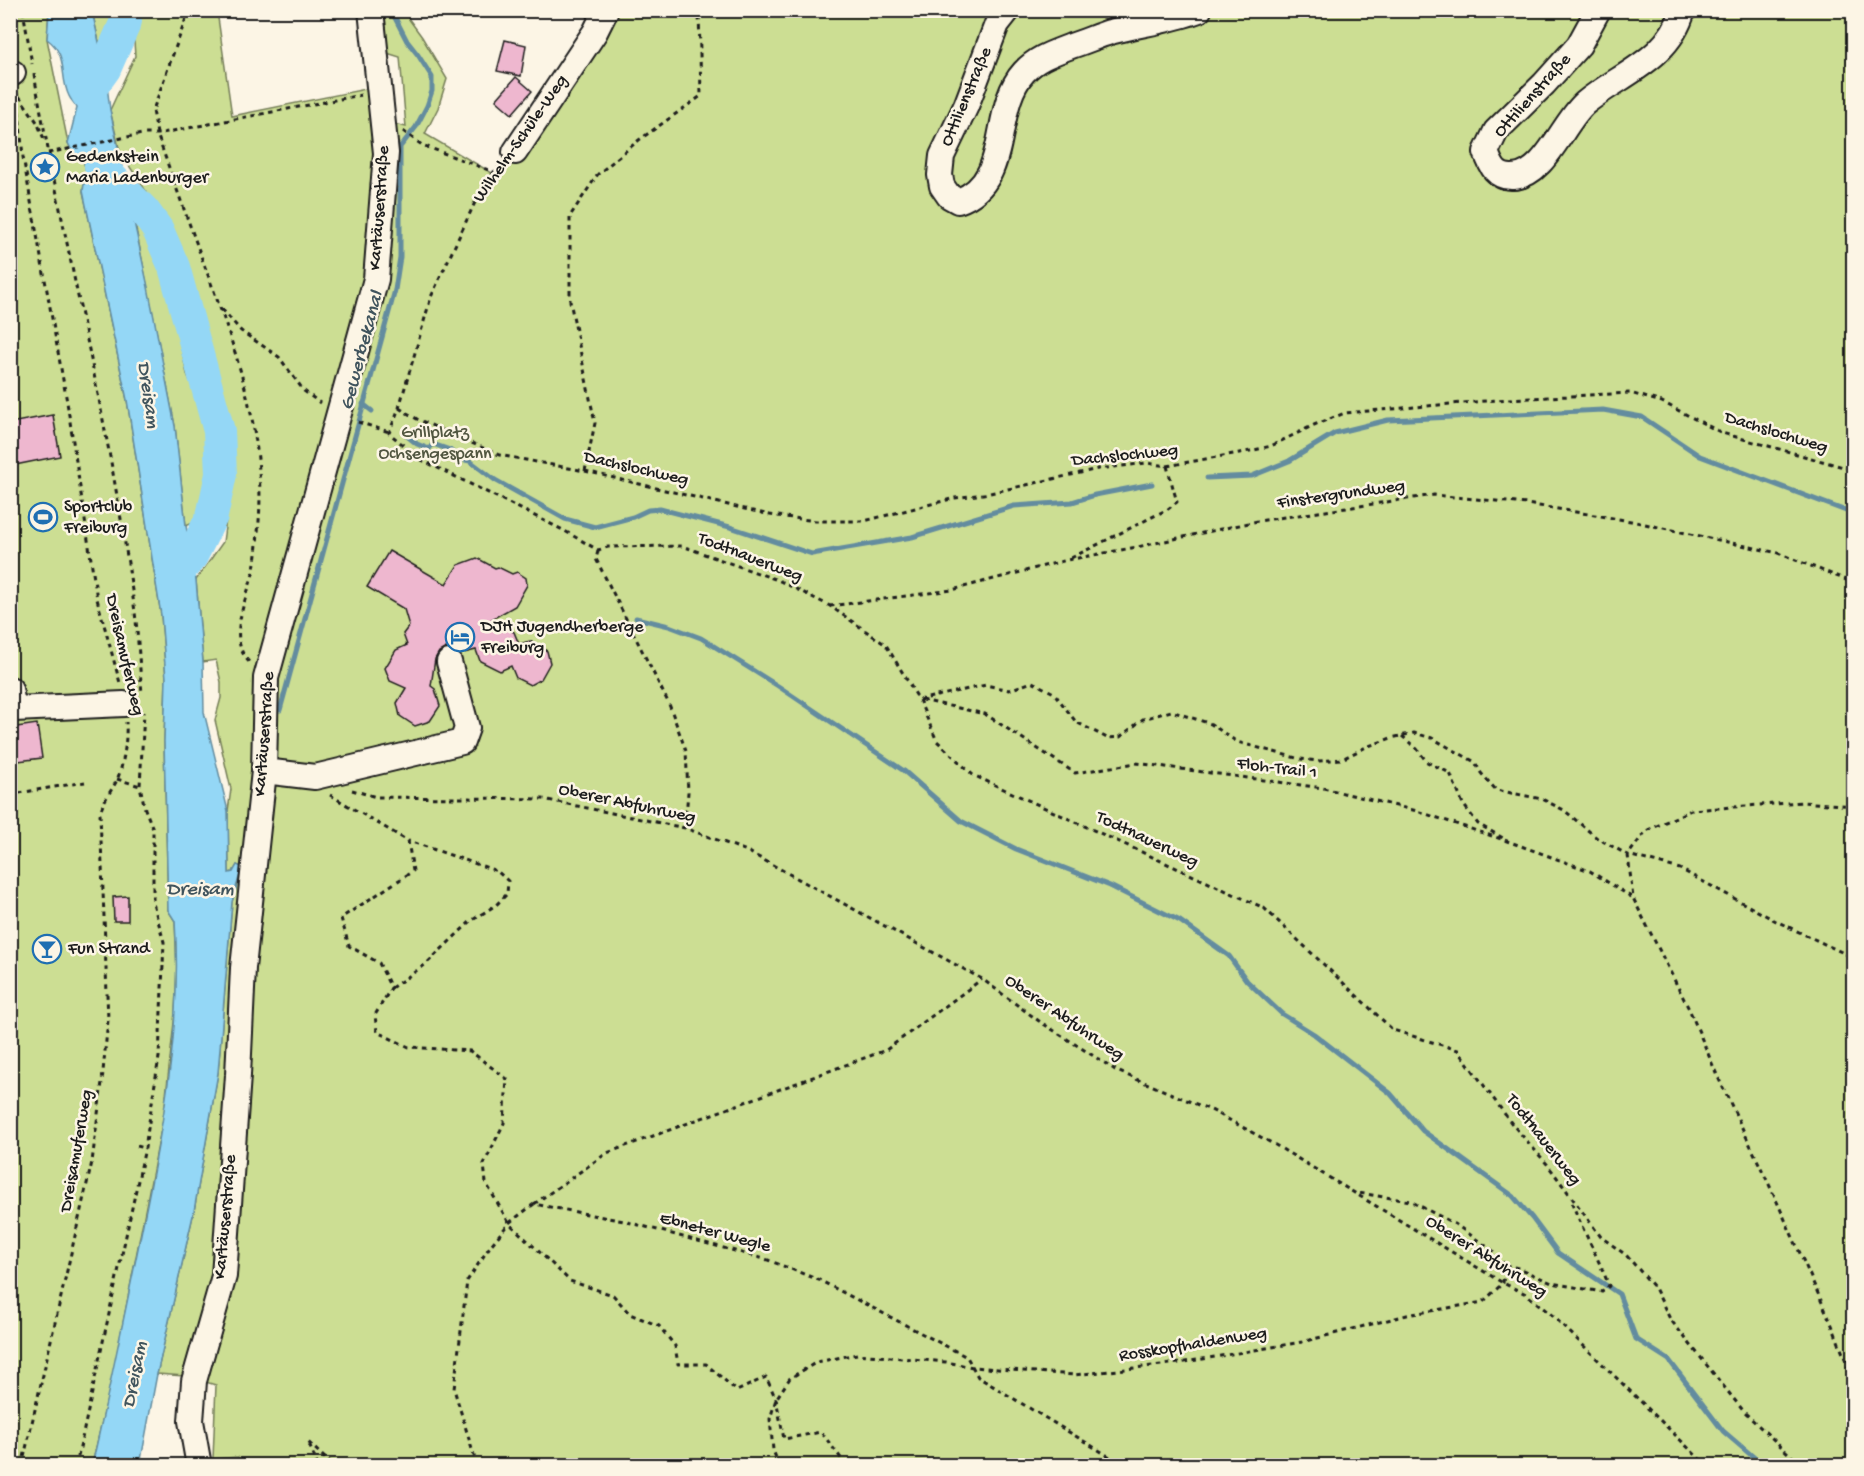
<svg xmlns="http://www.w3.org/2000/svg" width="1864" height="1476" font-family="'Gochi Hand',sans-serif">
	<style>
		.green { fill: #ccde93; stroke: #747d58; stroke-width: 1.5; fill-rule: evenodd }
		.water { fill: #94d7f6; stroke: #648c9f; stroke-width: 1.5 }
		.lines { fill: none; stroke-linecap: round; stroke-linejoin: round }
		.stream { stroke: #648c9f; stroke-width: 5 }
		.river { stroke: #94d7f6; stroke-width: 32 }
		.building { fill: #eeb7cf; stroke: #1c1c1c; stroke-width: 1.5 }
		.minor-casing { stroke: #1c1c1c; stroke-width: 28 }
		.path { stroke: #1c1c1c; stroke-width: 3; stroke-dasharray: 4.5 4.5; stroke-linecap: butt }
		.minor { stroke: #fcf5e5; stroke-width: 24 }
		.labels { text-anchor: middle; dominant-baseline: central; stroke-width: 5; stroke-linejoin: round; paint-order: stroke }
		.street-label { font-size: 18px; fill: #1c1c1c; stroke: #fcf5e5 }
		.poi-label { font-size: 18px; fill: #1c1c1c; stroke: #fcf5e5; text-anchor: start }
		.park-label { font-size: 18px; fill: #515640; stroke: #fcf5e5 }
		.water-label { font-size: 20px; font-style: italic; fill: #40545d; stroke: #fcf5e5 }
	</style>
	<rect width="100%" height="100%" fill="#fcf5e5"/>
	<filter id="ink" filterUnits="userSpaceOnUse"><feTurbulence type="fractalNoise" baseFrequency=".0167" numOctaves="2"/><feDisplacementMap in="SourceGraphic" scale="12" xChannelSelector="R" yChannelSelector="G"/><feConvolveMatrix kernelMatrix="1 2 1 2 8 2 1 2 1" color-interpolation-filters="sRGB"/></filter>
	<g filter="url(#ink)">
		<!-- green -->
		<g class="green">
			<path d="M 49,10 L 47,39 L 68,143 L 74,155 L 83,159 L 86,171 L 83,191 L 127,400 L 161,615 L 166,678 L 164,741 L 168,910 L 175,921 L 177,969 L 175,1013 L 164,1114 L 114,1369 L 92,1465 L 11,1465 L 10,11 Z"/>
			<path d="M 92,11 L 117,11 C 117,30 114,33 100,46 Z"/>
			<path d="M 132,11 L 217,11 L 232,116 L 371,88 L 361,11 L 403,11 L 422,37 L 447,79 L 438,108 L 425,134 L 497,176 L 525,147 L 616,11 L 1853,11 L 1853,1465 L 240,1466 L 238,1457 L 213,1459 L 216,1385 L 185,1376 L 157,1374 L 194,1211 L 218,1073 L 232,902 L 241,868 L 237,865 L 233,872 L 229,873 L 228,811 L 231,789 L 215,720 L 221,698 L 221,682 L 216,660 L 203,662 L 196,580 L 223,542 L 229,498 L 228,446 L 191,286 L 170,227 L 120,152 L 110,110 L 135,56 ZM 387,53 L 400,57 L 406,127 L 394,124 Z"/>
			<path d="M 134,219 L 142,220 L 165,279 L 187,374 L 210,429 L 210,484 L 204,518 L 186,526 L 175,426 Z"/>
		</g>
		<!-- water -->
		<path class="water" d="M 49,11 L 92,11 L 105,69 L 110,110 L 148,287 L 175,426 L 186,526 L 196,580 L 203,662 L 204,712 L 228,811 L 229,873 L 233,872 L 237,865 L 242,867 L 232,902 L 218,1073 L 194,1211 L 157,1374 L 140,1465 L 92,1465 C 110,1387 126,1308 142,1229 C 163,1127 182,1025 175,921 L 168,910 L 164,741 L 166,678 L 161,615 L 127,400 L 83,191 L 86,171 L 83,159 L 74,155 L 68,143 L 77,108 C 75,103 71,101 69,96 C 59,76 69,55 47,39 Z"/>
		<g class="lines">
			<!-- stream -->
			<g class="stream">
				<path d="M 363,404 L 372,411"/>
				<path d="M 407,436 L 417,444 L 429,449 L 433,444 L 450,450 L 460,459 L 470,461 L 495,480 L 565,519 L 595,527 L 633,517 L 648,510 L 660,509 L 730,527 L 812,554 L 912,537 L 1014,506 L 1072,502 L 1095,495 L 1152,484"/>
				<path d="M 1207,478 L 1252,476 L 1289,461 L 1335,433 L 1388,420 L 1603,410 L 1642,417 L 1700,456 L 1854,514"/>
				<path d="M 636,618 L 669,626 L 701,638 L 778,686 L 904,771 L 961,821 L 1016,849 L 1110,886 L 1180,921 L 1229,956 L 1247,981 L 1282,1014 L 1314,1034 L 1390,1093 L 1423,1131 L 1513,1196 L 1532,1218 L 1558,1253 L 1619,1294 L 1636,1339 L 1669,1360 L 1723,1431 L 1764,1466"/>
				<path d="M 280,710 L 395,290 L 400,257 L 400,147 L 416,127 L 427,106 L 432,91 L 432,77 L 418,55 L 407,41 L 391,10"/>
			</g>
			<!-- river -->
			<g class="river">
				<path d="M 87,94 L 105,69 L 126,21 L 124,10"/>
				<path d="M 100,166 L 145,212 L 158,230 L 174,267 L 219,431 L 221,474 L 212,516 L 192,556 L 174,577"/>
			</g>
		</g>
		<!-- building -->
		<g class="building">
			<path d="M 505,40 L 526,45 L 521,76 L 497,71 Z"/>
			<path d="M 516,77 L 532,91 L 512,114 L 496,100 Z"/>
			<path d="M 53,415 L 60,456 L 10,466 L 10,423 Z"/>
			<path d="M 389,551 L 446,584 L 458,565 L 477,558 L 495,568 L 498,567 L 512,574 L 517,572 L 526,578 L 527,585 L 515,606 L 492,619 L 514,632 L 519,644 L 530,641 L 547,651 L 550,663 L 541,679 L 530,685 L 516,678 L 511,666 L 500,671 L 480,661 L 476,650 L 460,654 L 453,648 L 446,648 L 439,652 L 435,659 L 431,686 L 435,689 L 440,706 L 430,721 L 415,726 L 400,716 L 397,703 L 406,688 L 390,681 L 385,668 L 396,650 L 407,645 L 403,634 L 409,626 L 404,609 L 367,587 Z"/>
			<path d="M 37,724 L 42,758 L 10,762 L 10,728 Z"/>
			<path d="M 128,896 L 128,921 L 114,921 L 113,897 Z"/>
		</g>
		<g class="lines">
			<!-- minor casing -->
			<g class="minor-casing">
				<g id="minor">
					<path d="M 1008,10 L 997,24 L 966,106 L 942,156 L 940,175 L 942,186 L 949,196 L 958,201 C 1013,182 990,109 1024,72 C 1037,58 1053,53 1071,46 C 1084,42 1097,36 1110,32 C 1140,24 1170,21 1199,10"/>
					<path d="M 1598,10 L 1579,45 L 1544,84 L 1496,131 L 1486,152 C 1491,166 1496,178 1513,177 C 1545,176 1563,122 1585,103 C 1620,74 1669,60 1683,10"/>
					<path d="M 10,74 L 13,73"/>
					<path d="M 515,152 L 595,32 L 606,10"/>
					<path d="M 10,689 L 14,709 L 124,704"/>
					<path d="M 264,771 L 315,777 L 462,742 L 467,728 L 449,662"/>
					<path d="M 199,1466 L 191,1421 L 194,1381 L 224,1276 L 238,1075 L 243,968 L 264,771 L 266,678 L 376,279 L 386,153 L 371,10"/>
				</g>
			</g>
			<!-- path -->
			<g class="path">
				<path d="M 23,10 L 32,64"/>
				<path d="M 189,10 L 153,110 L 157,134 C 173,179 189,223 205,267 C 237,352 268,440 258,532 C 257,544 256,557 254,569 C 248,598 225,638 250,663"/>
				<path d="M 34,74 C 65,249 109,422 133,598 C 138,630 139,662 142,693"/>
				<path d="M 17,93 L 23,157 L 67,402 L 97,599 L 120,683"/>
				<path d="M 19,96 L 37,122 L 44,139"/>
				<path d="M 403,131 L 422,145 L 494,172"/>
				<path d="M 48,153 L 142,134 L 157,134 L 361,95"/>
				<path d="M 501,166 L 494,172 L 477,198 L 431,297 L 399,408 L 389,433 L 420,459 L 563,530 L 598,550 L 608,547 L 682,546 L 780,581 L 830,606 L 886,645 L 919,700 L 937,741 L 973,775 L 1264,908 L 1393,1030 L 1458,1050 L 1512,1124 L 1547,1164 L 1601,1237 L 1626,1255 L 1655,1288 L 1670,1319 L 1745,1413 L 1802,1466"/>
				<path d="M 222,309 L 241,331 L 279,357 L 304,391 L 320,403"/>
				<path d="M 399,408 L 417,419 L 499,455 L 585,471 L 770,515 L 816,521 L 864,521 L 955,498 L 990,493 L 1098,469 L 1147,463 L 1167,466 L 1250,451 L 1271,446 L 1314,425 L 1345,413 L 1509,399 L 1630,393 L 1662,402 L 1722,433 L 1854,470"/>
				<path d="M 358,422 L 389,432"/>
				<path d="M 585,471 L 595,423 L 570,301 L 570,216 L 598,174 L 639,140 L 701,96 L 699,10"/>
				<path d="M 598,551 L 596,559 L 669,704 L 686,751 L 688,792 L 685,828"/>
				<path d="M 1071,558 L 1168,509 L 1177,502 L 1167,466"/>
				<path d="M 830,606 L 952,590 L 1067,560 L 1137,547 L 1258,521 L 1434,495 L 1527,504 L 1631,521 L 1778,553 L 1854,583"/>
				<path d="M 919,700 L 986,685 L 1009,690 L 1032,682 L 1054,693 L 1076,722 L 1107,738 L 1120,737 L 1143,719 L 1171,711 L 1211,724 L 1237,742 L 1300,759 L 1319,761 L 1342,759 L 1366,747 L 1391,738 L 1414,733 L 1432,738 L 1475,762 L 1481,773 L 1496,790 L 1542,799 L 1564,810 L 1597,838 L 1628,855 L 1680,869 L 1776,921 L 1854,958"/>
				<path d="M 922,700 L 985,714 L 1075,773 L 1136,763 L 1323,788 L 1417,811 L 1510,842 L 1590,871 L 1633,898"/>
				<path d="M 1402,736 L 1417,749 L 1427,762 L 1450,773 L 1463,804 L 1478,824 L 1503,838"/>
				<path d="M 117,779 L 140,786"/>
				<path d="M 352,790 L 376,797 L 543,799 L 685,828 L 747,851 L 982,979 L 1039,1021 L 1117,1071 L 1213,1111 L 1277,1146 L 1503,1283 L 1526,1294 L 1553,1316 L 1707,1466"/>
				<path d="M 19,793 L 85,782"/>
				<path d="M 330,795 L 408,841 L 413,871 L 341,918 L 349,946 L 379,963 L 391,988 L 375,1015 L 377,1032 L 409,1047 L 470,1051 L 507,1079 L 504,1123 L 484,1164 L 486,1183 L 509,1223 L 570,1281 L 613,1295 L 630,1314 L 659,1326 L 675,1346 L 678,1364 L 706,1364 L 737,1391 L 766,1377 L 776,1399 L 784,1439 L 821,1432 L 847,1466"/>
				<path d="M 1854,806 L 1802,802 L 1691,810 L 1646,831 L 1628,855 L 1633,898 L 1690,1011 L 1717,1075 L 1774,1195 L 1832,1325 L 1854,1382"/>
				<path d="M 391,988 L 425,965 L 471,921 L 496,905 L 507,894 L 508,881 L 497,871 L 409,841"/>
				<path d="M 137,1146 L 145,1148"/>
				<path d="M 534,1204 L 607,1153 L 886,1050 L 982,979"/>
				<path d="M 1505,1265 L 1518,1268 L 1552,1283 L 1602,1292 L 1609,1286 C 1598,1257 1583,1231 1572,1203"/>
				<path d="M 22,1466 L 92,1162 L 102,1082 L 108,1020 L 100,814 C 103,800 111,792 117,780 C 124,763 127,740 126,722"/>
				<path d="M 76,1466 L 145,1148 L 159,1057 L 164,942 L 153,903 L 153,829 L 145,809 L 140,786 L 144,712"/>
				<path d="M 318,1466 L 308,1442 L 329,1462 L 336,1466"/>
				<path d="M 477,1466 L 454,1389 L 467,1281 L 491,1245 L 509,1223 L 534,1204 L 624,1221 L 768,1260 L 819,1280 L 967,1357 L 978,1377 L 1125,1466"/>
				<path d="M 779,1466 L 773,1450 L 770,1419 L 776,1399 L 790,1378 L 817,1362 L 857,1354 L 946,1362 L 973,1367 L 1074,1375 L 1179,1363 L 1302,1342 L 1407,1315 L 1483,1302 L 1503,1283 L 1505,1265 L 1493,1251 L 1455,1224 L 1410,1201 L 1359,1193"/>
			</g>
			<!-- minor -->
			<use href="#minor" class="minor"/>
		</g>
	</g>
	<!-- icons -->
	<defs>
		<g id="sight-ring" transform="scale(1.5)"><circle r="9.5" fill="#fcf5e5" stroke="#1f6fb2" stroke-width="1.5"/><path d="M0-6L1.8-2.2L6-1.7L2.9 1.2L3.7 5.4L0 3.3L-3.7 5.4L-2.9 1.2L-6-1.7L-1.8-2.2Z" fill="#1f6fb2"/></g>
		<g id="stadium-ring" transform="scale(1.5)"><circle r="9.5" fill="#fcf5e5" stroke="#1f6fb2" stroke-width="1.5"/><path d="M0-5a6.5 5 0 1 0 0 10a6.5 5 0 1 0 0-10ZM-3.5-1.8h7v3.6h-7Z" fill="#1f6fb2"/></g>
		<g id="hotel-ring" transform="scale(1.5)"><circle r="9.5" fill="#fcf5e5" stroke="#1f6fb2" stroke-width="1.5"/><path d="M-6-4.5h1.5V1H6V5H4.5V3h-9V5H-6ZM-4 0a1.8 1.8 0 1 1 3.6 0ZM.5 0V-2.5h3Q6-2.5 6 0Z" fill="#1f6fb2"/></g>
		<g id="bar-ring" transform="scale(1.5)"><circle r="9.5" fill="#fcf5e5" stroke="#1f6fb2" stroke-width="1.5"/><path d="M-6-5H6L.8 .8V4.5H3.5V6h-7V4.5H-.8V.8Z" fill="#1f6fb2"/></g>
	</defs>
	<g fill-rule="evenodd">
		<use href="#sight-ring" x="45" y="167"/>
		<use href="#stadium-ring" x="43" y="517"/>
		<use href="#hotel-ring" x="460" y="637"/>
		<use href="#bar-ring" x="47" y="949"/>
	</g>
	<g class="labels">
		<!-- street labels -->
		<g class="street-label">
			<text transform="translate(1533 96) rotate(-48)">Ottilienstraße</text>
			<text transform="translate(967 97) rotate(-67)">Ottilienstraße</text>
			<text transform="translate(521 139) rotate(-55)">Wilhelm-Schüle-Weg</text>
			<text transform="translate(380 208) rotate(-86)">Kartäuserstraße</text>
			<text transform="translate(1776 433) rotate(17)">Dachslochweg</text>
			<text transform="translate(1125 456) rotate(-6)">Dachslochweg</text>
			<text transform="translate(636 469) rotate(13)">Dachslochweg</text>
			<text transform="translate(1341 495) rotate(-8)">Finstergrundweg</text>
			<text transform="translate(750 558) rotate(21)">Todtnauerweg</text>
			<text transform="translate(124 655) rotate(77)">Dreisamuferweg</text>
			<text transform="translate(265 734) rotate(-86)">Kartäuserstraße</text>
			<text transform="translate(1277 769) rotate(7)">Floh-Trail 1</text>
			<text transform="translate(627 804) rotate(12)">Oberer Abfuhrweg</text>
			<text transform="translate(1147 840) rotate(25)">Todtnauerweg</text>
			<text transform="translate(1064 1018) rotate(34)">Oberer Abfuhrweg</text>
			<text transform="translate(1543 1140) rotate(52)">Todtnauerweg</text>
			<text transform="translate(77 1151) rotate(-80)">Dreisamuferweg</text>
			<text transform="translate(226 1217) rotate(-85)">Kartäuserstraße</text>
			<text transform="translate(715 1233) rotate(15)">Ebneter Wegle</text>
			<text transform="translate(1486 1257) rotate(32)">Oberer Abfuhrweg</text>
			<text transform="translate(1193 1345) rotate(-9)">Rosskopfhaldenweg</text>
		</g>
		<!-- poi labels -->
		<g class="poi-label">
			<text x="66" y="157">Gedenkstein<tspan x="66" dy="21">Maria Ladenburger</tspan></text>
			<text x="64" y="507">Sportclub<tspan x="64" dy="21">Freiburg</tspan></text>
			<text x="481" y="627">DJH Jugendherberge<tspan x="481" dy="21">Freiburg</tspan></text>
			<text x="68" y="949">Fun Strand</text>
		</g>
		<!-- park labels -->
		<g class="park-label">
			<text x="435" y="433">Grillplatz<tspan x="435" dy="21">Ochsengespann</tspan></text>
		</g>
		<!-- water labels -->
		<g class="water-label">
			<text transform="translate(363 351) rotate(-75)">Gewerbekanal</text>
			<text transform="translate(147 395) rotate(81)">Dreisam</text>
			<text x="200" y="890">Dreisam</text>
			<text transform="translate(136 1375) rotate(-79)">Dreisam</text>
		</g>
	</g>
	<!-- margin -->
	<rect width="1864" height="1476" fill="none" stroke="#fcf5e5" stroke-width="36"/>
	<rect x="18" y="18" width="1828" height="1440" fill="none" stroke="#1c1c1c" stroke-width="2" filter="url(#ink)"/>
</svg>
